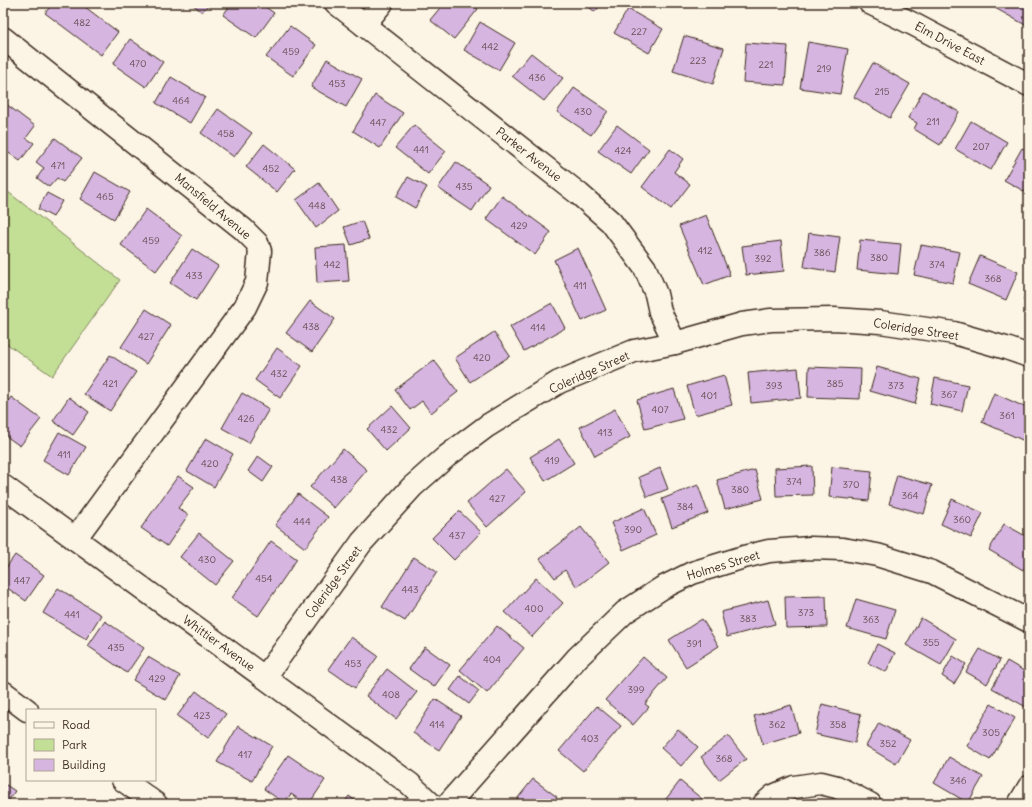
<svg xmlns="http://www.w3.org/2000/svg" width="1032" height="807" font-family="Delius,sans-serif">
	<style>
		.green { fill: #c3df96; stroke: #7f845a }
		.building { fill: #d6b5e1; stroke: #3b2a1e }
		.lines { fill: none; stroke-linecap: round; stroke-linejoin: round }
		.street-casing { stroke: #3b2a1e; stroke-width: 25 }
		.secondary-casing { stroke: #3b2a1e; stroke-width: 25 }
		.street { stroke: #fcf5e5; stroke-width: 22 }
		.secondary { stroke: #fcf5e5; stroke-width: 22 }
		.labels { text-anchor: middle; dominant-baseline: central; stroke-width: 3; stroke-linejoin: round; paint-order: stroke }
		.number-label { font-size: 10px; fill: #624d4f }
		.street-label { font-size: 12px; fill: #3b2a1e; stroke: #fcf5e5 }
	</style>
	<rect width="100%" height="100%" fill="#fcf5e5"/>
	<filter id="ink" filterUnits="userSpaceOnUse"><feTurbulence type="fractalNoise" baseFrequency=".025" numOctaves="2"/><feDisplacementMap in="SourceGraphic" scale="8" xChannelSelector="R" yChannelSelector="G"/><feConvolveMatrix kernelMatrix="1 2 1 2 8 2 1 2 1" color-interpolation-filters="sRGB"/></filter>
	<g filter="url(#ink)">
		<!-- green -->
		<path class="green" d="M 3,188 L 120,280 L 52,376 L 3,341 Z"/>
		<!-- building -->
		<g class="building">
			<path d="M 53,3 L 80,3 L 118,32 L 101,55 L 45,13 Z"/>
			<path d="M 191,3 L 210,3 L 202,12 Z"/>
			<path d="M 232,3 L 260,3 L 274,13 L 256,38 L 223,15 Z"/>
			<path d="M 444,3 L 471,3 L 478,9 L 454,39 L 430,20 Z"/>
			<path d="M 584,3 L 602,3 L 595,12 Z"/>
			<path d="M 998,3 L 1029,3 L 1029,27 L 995,8 Z"/>
			<path d="M 628,9 L 663,29 L 649,53 L 614,33 Z"/>
			<path d="M 480,22 L 515,43 L 499,70 L 464,50 Z"/>
			<path d="M 290,26 L 316,45 L 293,76 L 266,57 Z"/>
			<path d="M 684,36 L 724,48 L 713,84 L 673,71 Z"/>
			<path d="M 130,39 L 163,62 L 146,87 L 113,64 Z"/>
			<path d="M 808,42 L 848,49 L 840,94 L 800,88 Z"/>
			<path d="M 746,43 L 788,46 L 785,85 L 743,82 Z"/>
			<path d="M 531,53 L 563,78 L 544,101 L 512,76 Z"/>
			<path d="M 327,59 L 362,79 L 346,107 L 311,87 Z"/>
			<path d="M 873,63 L 910,84 L 890,118 L 854,97 Z"/>
			<path d="M 171,77 L 205,97 L 190,123 L 156,103 Z"/>
			<path d="M 574,88 L 608,111 L 591,135 L 557,112 Z"/>
			<path d="M 923,91 L 959,112 L 940,145 L 914,129 L 917,123 L 908,118 Z"/>
			<path d="M 375,95 L 403,113 L 380,148 L 353,131 Z"/>
			<path d="M 6,104 L 35,126 L 26,138 L 34,143 L 20,161 L 3,149 L 3,108 Z"/>
			<path d="M 218,109 L 252,133 L 234,157 L 201,133 Z"/>
			<path d="M 971,121 L 1007,142 L 991,170 L 955,149 Z"/>
			<path d="M 414,125 L 446,151 L 428,174 L 395,148 Z"/>
			<path d="M 617,125 L 649,149 L 631,174 L 598,151 Z"/>
			<path d="M 55,138 L 82,158 L 63,182 L 57,178 L 49,187 L 37,178 L 44,168 L 36,162 Z"/>
			<path d="M 264,144 L 295,169 L 277,192 L 246,167 Z"/>
			<path d="M 1022,148 L 1029,151 L 1029,194 L 1004,180 Z"/>
			<path d="M 670,149 L 683,159 L 674,172 L 690,184 L 671,209 L 642,187 Z"/>
			<path d="M 456,162 L 489,185 L 472,211 L 438,188 Z"/>
			<path d="M 95,172 L 130,192 L 114,219 L 80,199 Z"/>
			<path d="M 408,177 L 427,187 L 415,208 L 396,197 Z"/>
			<path d="M 319,183 L 338,211 L 316,228 L 296,200 Z"/>
			<path d="M 47,193 L 62,201 L 53,217 L 38,209 Z"/>
			<path d="M 502,196 L 551,232 L 535,255 L 486,219 Z"/>
			<path d="M 146,209 L 182,236 L 156,271 L 121,245 Z"/>
			<path d="M 706,215 L 730,275 L 704,285 L 679,226 Z"/>
			<path d="M 362,221 L 369,239 L 351,245 L 344,227 Z"/>
			<path d="M 809,233 L 840,237 L 835,272 L 804,267 Z"/>
			<path d="M 860,240 L 901,244 L 898,274 L 857,270 Z"/>
			<path d="M 781,241 L 784,271 L 746,275 L 742,246 Z"/>
			<path d="M 346,245 L 349,281 L 317,283 L 315,247 Z"/>
			<path d="M 921,245 L 960,252 L 953,283 L 914,275 Z"/>
			<path d="M 578,248 L 606,310 L 582,321 L 554,260 Z"/>
			<path d="M 192,249 L 218,266 L 196,300 L 170,283 Z"/>
			<path d="M 980,256 L 1018,272 L 1006,300 L 968,284 Z"/>
			<path d="M 1029,286 L 1029,302 L 1023,300 Z"/>
			<path d="M 310,301 L 335,319 L 312,352 L 286,333 Z"/>
			<path d="M 552,303 L 565,328 L 524,351 L 510,327 Z"/>
			<path d="M 146,309 L 171,325 L 146,364 L 121,347 Z"/>
			<path d="M 494,332 L 510,356 L 470,382 L 455,358 Z"/>
			<path d="M 277,348 L 302,366 L 280,398 L 255,380 Z"/>
			<path d="M 110,355 L 136,372 L 110,411 L 84,394 Z"/>
			<path d="M 434,360 L 458,392 L 431,413 L 422,401 L 410,410 L 395,390 Z"/>
			<path d="M 809,367 L 861,369 L 860,399 L 808,397 Z"/>
			<path d="M 877,367 L 921,379 L 915,404 L 870,391 Z"/>
			<path d="M 798,368 L 801,398 L 751,403 L 748,373 Z"/>
			<path d="M 724,375 L 732,405 L 695,415 L 687,386 Z"/>
			<path d="M 935,378 L 968,385 L 962,411 L 930,404 Z"/>
			<path d="M 674,389 L 683,419 L 645,429 L 637,400 Z"/>
			<path d="M 242,393 L 269,409 L 249,443 L 222,428 Z"/>
			<path d="M 994,393 L 1029,409 L 1029,443 L 982,422 Z"/>
			<path d="M 11,397 L 41,419 L 20,446 L 3,434 L 3,408 Z"/>
			<path d="M 69,397 L 89,412 L 73,435 L 53,421 Z"/>
			<path d="M 392,406 L 411,428 L 386,451 L 367,429 Z"/>
			<path d="M 615,409 L 630,437 L 595,456 L 580,427 Z"/>
			<path d="M 59,432 L 86,447 L 69,475 L 43,460 Z"/>
			<path d="M 206,438 L 233,454 L 214,487 L 187,471 Z"/>
			<path d="M 559,439 L 574,463 L 545,481 L 530,457 Z"/>
			<path d="M 343,449 L 367,470 L 334,508 L 310,487 Z"/>
			<path d="M 258,456 L 273,467 L 263,482 L 248,471 Z"/>
			<path d="M 812,466 L 813,495 L 776,496 L 775,468 Z"/>
			<path d="M 832,467 L 872,471 L 869,501 L 829,497 Z"/>
			<path d="M 660,468 L 668,489 L 647,497 L 639,477 Z"/>
			<path d="M 506,469 L 526,492 L 487,527 L 467,503 Z"/>
			<path d="M 755,470 L 763,499 L 725,509 L 717,480 Z"/>
			<path d="M 897,475 L 932,485 L 924,514 L 889,504 Z"/>
			<path d="M 178,476 L 194,487 L 178,508 L 188,515 L 167,546 L 141,528 Z"/>
			<path d="M 698,485 L 708,513 L 672,527 L 662,499 Z"/>
			<path d="M 298,494 L 328,517 L 305,548 L 275,525 Z"/>
			<path d="M 952,499 L 983,513 L 971,538 L 941,524 Z"/>
			<path d="M 644,508 L 656,535 L 623,550 L 611,523 Z"/>
			<path d="M 459,511 L 481,532 L 454,560 L 432,538 Z"/>
			<path d="M 1004,524 L 1029,538 L 1029,560 L 1023,570 L 989,550 Z"/>
			<path d="M 581,527 L 609,562 L 577,587 L 565,570 L 555,578 L 540,559 Z"/>
			<path d="M 199,533 L 234,561 L 215,585 L 180,557 Z"/>
			<path d="M 271,541 L 297,559 L 258,616 L 232,598 Z"/>
			<path d="M 15,555 L 44,575 L 26,601 L 3,585 L 3,572 Z"/>
			<path d="M 414,557 L 437,572 L 405,621 L 382,607 Z"/>
			<path d="M 536,578 L 563,603 L 532,637 L 505,612 Z"/>
			<path d="M 58,588 L 101,615 L 86,639 L 43,613 Z"/>
			<path d="M 826,596 L 827,627 L 786,628 L 785,597 Z"/>
			<path d="M 856,599 L 895,610 L 886,639 L 847,628 Z"/>
			<path d="M 768,600 L 775,624 L 727,637 L 721,612 Z"/>
			<path d="M 921,618 L 956,639 L 941,665 L 906,645 Z"/>
			<path d="M 702,619 L 719,646 L 686,667 L 669,640 Z"/>
			<path d="M 105,621 L 144,648 L 127,673 L 88,646 Z"/>
			<path d="M 497,626 L 524,648 L 487,693 L 460,670 Z"/>
			<path d="M 351,637 L 378,656 L 355,688 L 328,669 Z"/>
			<path d="M 877,644 L 895,653 L 886,672 L 868,663 Z"/>
			<path d="M 425,647 L 450,665 L 434,687 L 409,669 Z"/>
			<path d="M 980,649 L 1000,660 L 987,684 L 966,672 Z"/>
			<path d="M 953,656 L 966,664 L 954,684 L 942,676 Z"/>
			<path d="M 148,657 L 180,676 L 166,700 L 133,680 Z"/>
			<path d="M 643,657 L 667,678 L 645,704 L 649,707 L 633,725 L 605,700 Z"/>
			<path d="M 1007,661 L 1029,674 L 1029,702 L 1026,707 L 992,688 Z"/>
			<path d="M 387,669 L 417,692 L 396,719 L 366,696 Z"/>
			<path d="M 460,676 L 479,691 L 469,704 L 450,690 Z"/>
			<path d="M 196,691 L 226,714 L 208,738 L 177,716 Z"/>
			<path d="M 435,699 L 461,716 L 439,750 L 413,733 Z"/>
			<path d="M 822,704 L 861,714 L 855,743 L 815,734 Z"/>
			<path d="M 991,704 L 1015,718 L 990,760 L 967,746 Z"/>
			<path d="M 791,705 L 799,733 L 763,744 L 754,716 Z"/>
			<path d="M 597,706 L 621,726 L 583,771 L 559,751 Z"/>
			<path d="M 879,723 L 910,740 L 896,764 L 866,746 Z"/>
			<path d="M 238,726 L 272,746 L 252,781 L 217,762 Z"/>
			<path d="M 678,729 L 698,747 L 681,766 L 661,748 Z"/>
			<path d="M 728,736 L 746,759 L 719,780 L 701,757 Z"/>
			<path d="M 288,755 L 325,780 L 309,804 L 306,804 L 291,794 L 284,803 L 264,789 Z"/>
			<path d="M 949,757 L 983,777 L 968,803 L 934,783 Z"/>
			<path d="M 533,779 L 557,797 L 552,804 L 513,804 Z"/>
			<path d="M 680,781 L 702,799 L 699,804 L 662,804 Z"/>
			<path d="M 3,783 L 15,791 L 6,804 L 3,804 Z"/>
			<path d="M 349,796 L 360,804 L 343,804 Z"/>
		</g>
		<g class="lines">
			<!-- street casing -->
			<g class="street-casing">
				<g id="street">
					<path d="M 336,3 L 579,194 L 611,222 L 645,268 L 656,294 L 660,312 L 675,343"/>
					<path d="M 870,3 L 913,24 L 1029,85"/>
					<path d="M 364,25 L 382,3"/>
					<path d="M 3,38 L 243,229 L 257,243 L 260,251 L 257,282 L 245,307 L 75,539"/>
					<path d="M 3,486 L 410,784 L 431,804"/>
					<path d="M 265,677 L 362,542 L 412,487 L 447,456 L 487,426 L 559,382 L 634,351 L 675,343 L 742,324 L 771,320 L 834,319 L 880,322 L 954,333 L 1006,348 L 1029,356"/>
					<path d="M 448,804 L 577,658 L 625,612 L 662,588 L 692,573 L 744,557 L 769,551 L 810,548 L 843,549 L 877,555 L 932,572 L 1029,621"/>
					<path d="M 764,804 L 773,796 L 794,787 L 821,783 L 837,787 L 870,804"/>
					<path d="M 1019,804 L 1029,787"/>
				</g>
			</g>
			<!-- secondary casing -->
			<g class="secondary-casing">
				<g id="secondary">
					<path d="M 3,692 L 27,710"/>
					<path d="M 123,780 L 156,804"/>
				</g>
			</g>
			<!-- street -->
			<use href="#street" class="street"/>
			<!-- secondary -->
			<use href="#secondary" class="secondary"/>
		</g>
	</g>
	<g class="labels">
		<!-- number labels -->
		<g class="number-label">
			<text x="82" y="22">482</text>
			<text x="639" y="31">227</text>
			<text x="490" y="46">442</text>
			<text x="291" y="51">459</text>
			<text x="698" y="60">223</text>
			<text x="138" y="63">470</text>
			<text x="766" y="64">221</text>
			<text x="824" y="68">219</text>
			<text x="537" y="77">436</text>
			<text x="337" y="83">453</text>
			<text x="882" y="91">215</text>
			<text x="181" y="100">464</text>
			<text x="583" y="111">430</text>
			<text x="933" y="121">211</text>
			<text x="378" y="122">447</text>
			<text x="226" y="133">458</text>
			<text x="981" y="146">207</text>
			<text x="421" y="149">441</text>
			<text x="623" y="150">424</text>
			<text x="58" y="165">471</text>
			<text x="271" y="168">452</text>
			<text x="464" y="186">435</text>
			<text x="105" y="196">465</text>
			<text x="317" y="205">448</text>
			<text x="519" y="225">429</text>
			<text x="151" y="240">459</text>
			<text x="705" y="250">412</text>
			<text x="822" y="252">386</text>
			<text x="879" y="257">380</text>
			<text x="763" y="258">392</text>
			<text x="332" y="264">442</text>
			<text x="937" y="264">374</text>
			<text x="194" y="275">433</text>
			<text x="993" y="278">368</text>
			<text x="580" y="285">411</text>
			<text x="311" y="326">438</text>
			<text x="538" y="327">414</text>
			<text x="146" y="336">427</text>
			<text x="482" y="357">420</text>
			<text x="279" y="373">432</text>
			<text x="110" y="383">421</text>
			<text x="835" y="383">385</text>
			<text x="774" y="385">393</text>
			<text x="896" y="385">373</text>
			<text x="949" y="394">367</text>
			<text x="709" y="395">401</text>
			<text x="660" y="409">407</text>
			<text x="1007" y="415">361</text>
			<text x="246" y="418">426</text>
			<text x="389" y="429">432</text>
			<text x="605" y="432">413</text>
			<text x="64" y="454">411</text>
			<text x="552" y="460">419</text>
			<text x="210" y="463">420</text>
			<text x="339" y="479">438</text>
			<text x="794" y="481">374</text>
			<text x="851" y="484">370</text>
			<text x="740" y="489">380</text>
			<text x="910" y="495">364</text>
			<text x="497" y="498">427</text>
			<text x="685" y="506">384</text>
			<text x="962" y="519">360</text>
			<text x="302" y="521">444</text>
			<text x="633" y="529">390</text>
			<text x="457" y="535">437</text>
			<text x="207" y="559">430</text>
			<text x="264" y="578">454</text>
			<text x="22" y="580">447</text>
			<text x="410" y="589">443</text>
			<text x="534" y="608">400</text>
			<text x="806" y="612">373</text>
			<text x="72" y="614">441</text>
			<text x="748" y="618">383</text>
			<text x="871" y="619">363</text>
			<text x="931" y="642">355</text>
			<text x="694" y="643">391</text>
			<text x="116" y="647">435</text>
			<text x="492" y="659">404</text>
			<text x="353" y="663">453</text>
			<text x="157" y="678">429</text>
			<text x="636" y="689">399</text>
			<text x="391" y="694">408</text>
			<text x="202" y="715">423</text>
			<text x="437" y="724">414</text>
			<text x="777" y="724">362</text>
			<text x="838" y="724">358</text>
			<text x="991" y="732">305</text>
			<text x="590" y="738">403</text>
			<text x="888" y="743">352</text>
			<text x="245" y="754">417</text>
			<text x="724" y="758">368</text>
			<text x="958" y="780">346</text>
		</g>
		<!-- street labels -->
		<g class="street-label">
			<text transform="translate(950 43) rotate(28)">Elm Drive East</text>
			<text transform="translate(529 154) rotate(38)">Parker Avenue</text>
			<text transform="translate(213 206) rotate(40)">Mansfield Avenue</text>
			<text transform="translate(916 329) rotate(9)">Coleridge Street</text>
			<text transform="translate(589 372) rotate(-24)">Coleridge Street</text>
			<text transform="translate(723 565) rotate(-17)">Holmes Street</text>
			<text transform="translate(333 582) rotate(-54)">Coleridge Street</text>
			<text transform="translate(219 643) rotate(36)">Whittier Avenue</text>
		</g>
	</g>
	<!-- margin -->
	<rect width="1032" height="807" fill="none" stroke="#fcf5e5" stroke-width="16"/>
	<rect x="8" y="8" width="1016" height="791" fill="none" stroke="#3b2a1e" stroke-width="1.5" filter="url(#ink)"/>
	<!-- legend -->
	<rect x="26" y="709" width="130" height="72" fill="#fcf5e5" stroke="#afa495"/>
	<rect x="34" y="722" width="20" height="6" fill="#fcf5e5" stroke="#afa495"/>
	<text x="62" y="729" font-size="12" fill="#3b2a1e">Road</text>
	<rect x="34" y="739" width="20" height="12" fill="#c3df96" stroke="#afa495"/>
	<text x="62" y="749" font-size="12" fill="#3b2a1e">Park</text>
	<rect x="34" y="759" width="20" height="12" fill="#d6b5e1" stroke="#afa495"/>
	<text x="62" y="769" font-size="12" fill="#3b2a1e">Building</text>
</svg>
